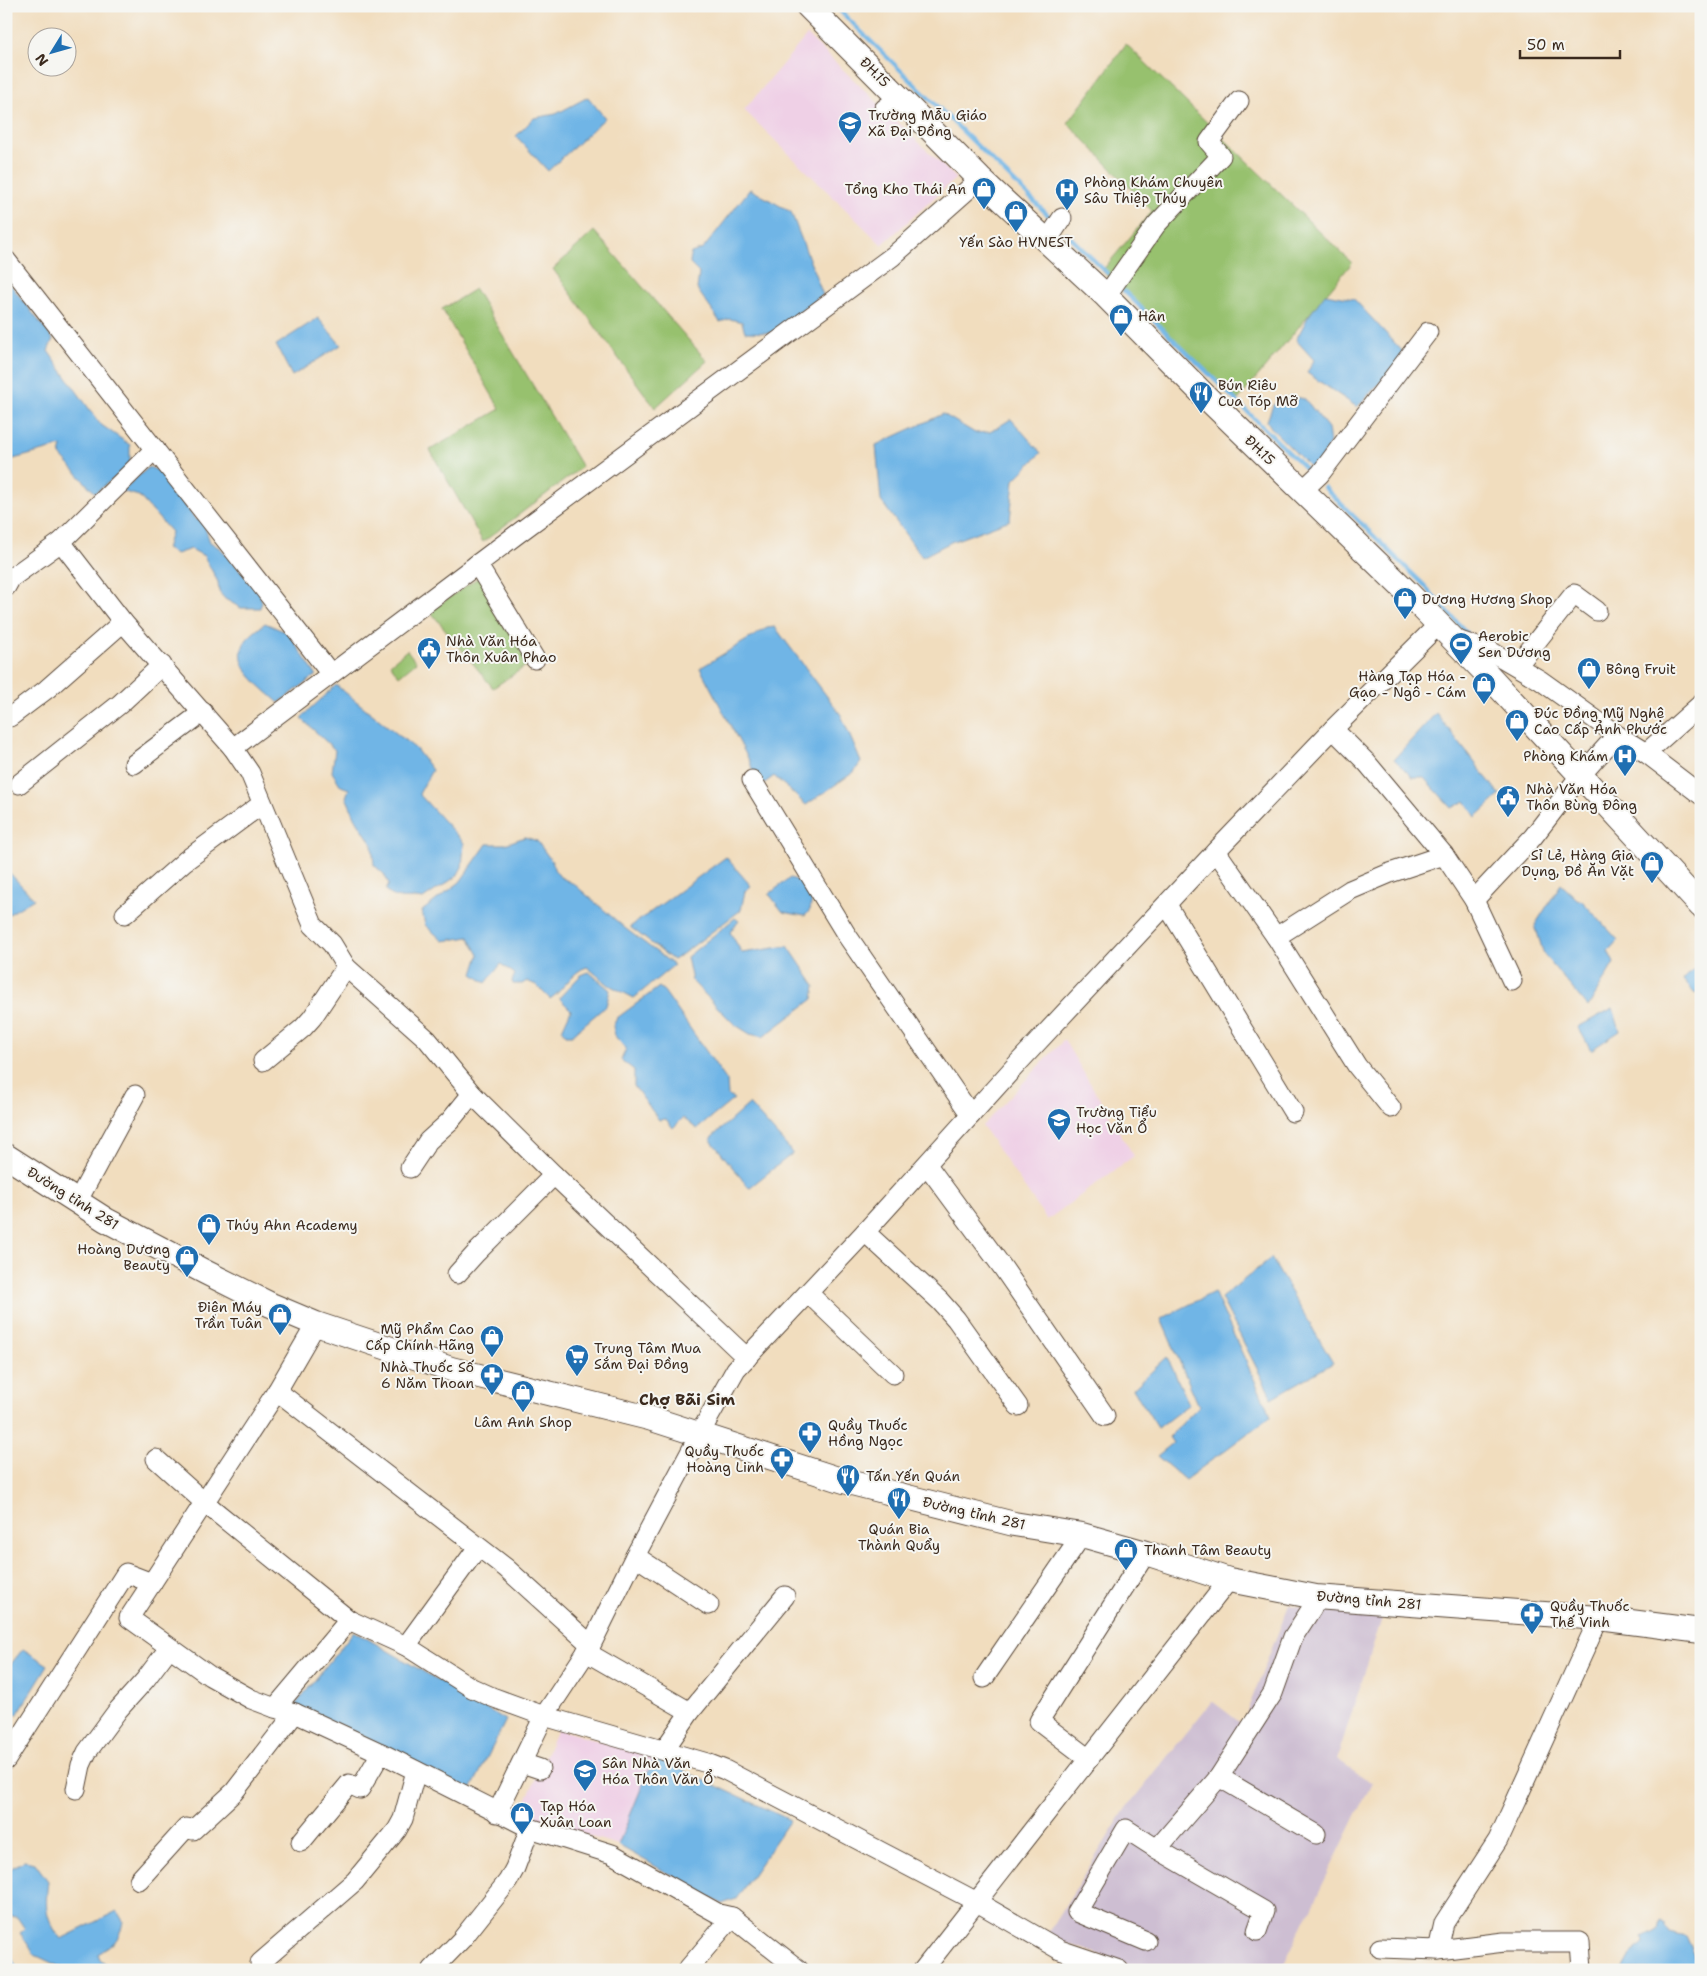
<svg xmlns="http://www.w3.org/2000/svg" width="1707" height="1976" font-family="'Shantell Sans',sans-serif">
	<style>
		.built { fill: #efd0e6 }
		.industrial { fill: #cdbed2 }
		.green { fill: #97c16e; stroke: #697646 }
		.water { fill: #6fb5e6; stroke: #557082 }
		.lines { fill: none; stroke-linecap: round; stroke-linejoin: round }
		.stream { stroke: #6fb5e6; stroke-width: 4 }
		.minor-casing { stroke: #564536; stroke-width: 21 }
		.major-casing { stroke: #564536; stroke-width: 26 }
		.minor { stroke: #fff; stroke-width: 19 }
		.major { stroke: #fff; stroke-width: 24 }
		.labels { text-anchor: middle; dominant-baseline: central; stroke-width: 4; stroke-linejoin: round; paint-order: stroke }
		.street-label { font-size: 14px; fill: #3b2a1e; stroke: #f6f6f2 }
		.poi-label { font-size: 14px; fill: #3b2a1e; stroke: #f6f6f2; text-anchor: start }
		.quarter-label { font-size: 16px; font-weight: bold; fill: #3b2a1e; stroke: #f6f6f2 }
	</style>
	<rect width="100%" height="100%" fill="#f6f6f2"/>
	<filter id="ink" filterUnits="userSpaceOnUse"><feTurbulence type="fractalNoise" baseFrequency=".02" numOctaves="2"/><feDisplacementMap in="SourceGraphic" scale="10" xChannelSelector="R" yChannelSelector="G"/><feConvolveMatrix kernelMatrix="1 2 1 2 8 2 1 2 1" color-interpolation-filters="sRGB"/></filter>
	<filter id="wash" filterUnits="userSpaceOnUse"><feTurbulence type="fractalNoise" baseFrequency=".0096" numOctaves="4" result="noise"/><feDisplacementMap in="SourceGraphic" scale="20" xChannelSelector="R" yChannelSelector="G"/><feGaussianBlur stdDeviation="1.12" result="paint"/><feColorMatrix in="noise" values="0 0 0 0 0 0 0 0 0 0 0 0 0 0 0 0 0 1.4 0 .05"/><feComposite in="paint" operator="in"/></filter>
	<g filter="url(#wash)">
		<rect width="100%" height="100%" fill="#f1ddbe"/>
		<!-- built -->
		<g class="built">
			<path d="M 807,35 L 956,178 L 882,245 L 744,110 Z"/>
			<path d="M 1064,1040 L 1134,1156 L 1047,1220 L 982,1126 Z"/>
			<path d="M 557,1729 L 654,1757 L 618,1845 L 520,1815 Z"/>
		</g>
		<!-- industrial -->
		<path class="industrial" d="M 1289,1605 L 1382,1618 L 1337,1759 L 1372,1783 L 1281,1970 L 1143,1970 L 1046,1936 L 1126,1808 L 1212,1701 L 1242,1724 Z"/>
		<!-- green -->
		<g class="green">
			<path d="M 1126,44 L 1352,263 L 1238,400 L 1102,271 L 1152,211 L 1068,123 Z"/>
			<path d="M 594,231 L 707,361 L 655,408 L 553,269 Z"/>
			<path d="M 475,289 L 582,467 L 483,542 L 430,450 L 500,409 L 442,309 Z"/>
			<path d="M 482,575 L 532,662 L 493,688 L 430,611 Z"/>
			<path d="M 407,650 L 416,662 L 399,676 L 390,664 Z"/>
		</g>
		<!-- water -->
		<g class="water">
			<path d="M 588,97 L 605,118 L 548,171 L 516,136 L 534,118 L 556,114 Z"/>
			<path d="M 750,189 L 791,212 L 823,295 L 771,333 L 745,332 L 742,322 L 730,319 L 720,322 L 697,289 L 699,273 L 690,264 L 691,253 L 703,249 Z"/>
			<path d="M 6,279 L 53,339 L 48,351 L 100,424 L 130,445 L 130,466 L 95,493 L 60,455 L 62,446 L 6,461 Z"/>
			<path d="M 1325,294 L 1354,299 L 1406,355 L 1357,407 L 1307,373 L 1314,360 L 1296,340 L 1308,317 Z"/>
			<path d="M 318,318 L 341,345 L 292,376 L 276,345 Z"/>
			<path d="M 1290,396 L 1305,399 L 1328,428 L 1330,443 L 1314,471 L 1272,429 L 1267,421 L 1273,405 Z"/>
			<path d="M 943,414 L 975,433 L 990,432 L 1011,419 L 1041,453 L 1014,480 L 1010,520 L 951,542 L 922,557 L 881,501 L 876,445 Z"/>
			<path d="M 149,467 L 159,471 L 196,520 L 202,519 L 210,542 L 221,549 L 259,591 L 262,602 L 260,608 L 241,608 L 225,599 L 219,592 L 218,582 L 204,556 L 191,549 L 176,554 L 166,549 L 171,532 L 139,496 L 121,491 Z"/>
			<path d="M 265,623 L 297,637 L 294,642 L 316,675 L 279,703 C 262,687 228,665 247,639 C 252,633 260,628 265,623 Z"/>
			<path d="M 775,627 L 841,715 L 861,762 L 854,772 L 806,805 L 774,776 L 762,785 L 756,781 L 750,762 L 700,668 L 767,628 Z"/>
			<path d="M 336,685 L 416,749 L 432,770 L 419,794 L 464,843 L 462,867 L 457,876 L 423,899 C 410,896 396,903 386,890 L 389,884 L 384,874 L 374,865 L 372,844 L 356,819 L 346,797 L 349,789 L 341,786 L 332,772 L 335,750 L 301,718 Z"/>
			<path d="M 1436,713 L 1500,795 L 1476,817 L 1465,801 L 1452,808 L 1423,777 L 1412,777 L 1394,759 Z"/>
			<path d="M 525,837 L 537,841 L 553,863 L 554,869 L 560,877 L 574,884 L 626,929 L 674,965 L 634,998 L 609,985 L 587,967 C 572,971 564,990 550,999 L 536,985 L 527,981 L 522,984 L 513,984 L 512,981 L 515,974 L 501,964 L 486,983 L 473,974 L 479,955 L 469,937 L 443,941 L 425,925 L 422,911 L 460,882 L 487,844 L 505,844 Z"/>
			<path d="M 726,857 L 751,886 L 745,891 L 741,910 L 681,955 L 673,960 L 630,927 Z"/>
			<path d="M 6,869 L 34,899 L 6,916 Z"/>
			<path d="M 790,878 L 800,881 L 812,899 L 810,910 L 805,916 L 783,912 L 769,894 Z"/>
			<path d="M 1561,884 L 1577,899 L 1582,901 L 1618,940 L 1608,951 L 1614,963 L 1588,1007 L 1544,955 L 1535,925 Z"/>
			<path d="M 735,918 L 739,921 L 730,932 L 742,953 L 788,946 L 815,986 L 813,999 L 763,1037 L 750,1034 L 734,1024 L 692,981 L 687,957 Z"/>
			<path d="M 1701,962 L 1701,989 L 1695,994 L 1683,980 Z"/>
			<path d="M 589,972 L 610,990 L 606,1006 L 572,1035 L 566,1035 L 562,1030 L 571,1010 L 559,998 L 581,975 Z"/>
			<path d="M 659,987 L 664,991 L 727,1081 L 728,1096 L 734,1099 L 697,1129 L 683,1118 L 673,1128 L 666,1119 L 659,1120 L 634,1086 L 634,1070 L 621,1060 L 626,1049 L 615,1036 L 613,1026 L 617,1018 Z"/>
			<path d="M 1613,1008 L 1620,1031 L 1591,1050 L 1578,1027 Z"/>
			<path d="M 749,1104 L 793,1153 L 749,1188 L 710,1139 Z"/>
			<path d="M 1271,1258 L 1333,1363 L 1272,1398 L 1221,1298 Z"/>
			<path d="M 1214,1292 L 1271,1416 L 1185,1480 L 1157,1456 L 1173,1443 L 1169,1437 L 1199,1406 L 1161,1319 Z"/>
			<path d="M 1167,1357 L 1189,1404 L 1158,1428 L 1133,1389 Z"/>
			<path d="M 354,1631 L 506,1720 L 470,1792 L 295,1705 Z"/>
			<path d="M 23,1649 L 48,1665 L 17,1715 L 6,1709 L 6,1670 Z"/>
			<path d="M 654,1757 L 790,1820 L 736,1899 L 722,1904 L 618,1845 Z"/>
			<path d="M 24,1861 L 35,1863 L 48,1881 C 45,1907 45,1918 61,1939 L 117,1911 L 123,1921 C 120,1940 114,1944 98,1954 L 100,1959 L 113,1970 L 67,1970 L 35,1955 L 20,1933 L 25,1929 L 17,1917 L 6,1916 L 6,1871 Z"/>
			<path d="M 1659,1921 L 1663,1923 L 1670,1933 L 1686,1937 L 1696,1959 L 1701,1963 L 1701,1970 L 1619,1970 L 1623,1968 L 1630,1955 L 1644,1944 L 1643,1938 L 1657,1930 Z"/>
		</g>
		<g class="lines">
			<!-- stream -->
			<g class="stream">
				<path d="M 835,6 L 1050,217"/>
				<path d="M 1066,233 L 1107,273"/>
				<path d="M 1124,291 L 1307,470"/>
				<path d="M 1324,487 L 1424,585 L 1466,632"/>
				<path d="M 6,1952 L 17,1970"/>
			</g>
		</g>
	</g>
	<g filter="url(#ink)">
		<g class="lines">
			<!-- minor casing -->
			<g class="minor-casing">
				<g id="minor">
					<path d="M 884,109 L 900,97"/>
					<path d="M 1047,241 L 1062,218"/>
					<path d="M 6,260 L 331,674"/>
					<path d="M 1106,296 L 1156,225 L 1221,156 L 1209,142 L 1239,101"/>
					<path d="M 1302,491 L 1320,474 L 1428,332"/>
					<path d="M 61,542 L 123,622 L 233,748 L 250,773 L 313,925 L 332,944 L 346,967 L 427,1039 L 472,1094 L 554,1175 L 747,1358"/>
					<path d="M 477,564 L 535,659"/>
					<path d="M 6,587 L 11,578 L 61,542 L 155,449"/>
					<path d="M 1454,639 L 1492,652 L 1540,680 L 1617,735 L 1646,753 L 1701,795"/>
					<path d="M 1517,666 L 1574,594 L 1597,611"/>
					<path d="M 10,717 L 47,689 L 123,622"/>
					<path d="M 1333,729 L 1367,763 L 1444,855 L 1474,900 L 1512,981"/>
					<path d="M 233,748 L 516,535 L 893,256 L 980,179"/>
					<path d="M 1646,753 L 1701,704"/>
					<path d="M 134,764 L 203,712"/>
					<path d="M 752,780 L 846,934 L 971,1115"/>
					<path d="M 19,784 L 120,704 L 162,665"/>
					<path d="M 1216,851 L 1276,937 L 1357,1066 L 1391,1108"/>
					<path d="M 1474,900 L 1533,837 L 1580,776 L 1617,735"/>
					<path d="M 1167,905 L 1293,1112"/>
					<path d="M 125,914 L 185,861 L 262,804"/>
					<path d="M 1276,937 L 1350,890 L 1390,873 L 1444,855"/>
					<path d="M 263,1061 L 303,1028 L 312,1018 L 346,967"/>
					<path d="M 927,1165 L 1003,1268 L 1105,1416"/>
					<path d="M 410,1168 L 428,1141 L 450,1121 L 472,1094"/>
					<path d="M 77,1202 L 135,1095"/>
					<path d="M 865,1232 L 940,1301 L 956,1319 L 1018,1406"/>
					<path d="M 457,1274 L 476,1253 L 554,1175"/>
					<path d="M 808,1293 L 893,1374"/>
					<path d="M 316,1324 L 277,1391 L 129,1618 L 210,1676 L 251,1699 L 275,1708 L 295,1713 L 381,1753 L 530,1828 L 612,1854 L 719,1914 L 732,1917 L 799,1970"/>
					<path d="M 277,1391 L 506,1568 L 591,1645"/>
					<path d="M 156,1459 L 205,1503 L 349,1620 L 406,1646 L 472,1688 L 492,1697 L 544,1716 L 707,1763 L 725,1770 L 977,1902 L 1060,1950 L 1119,1970"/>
					<path d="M 635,1556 L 709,1605"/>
					<path d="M 406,1646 L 478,1547"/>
					<path d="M 586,1652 L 690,1712"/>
					<path d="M 984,1678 L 1082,1535"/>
					<path d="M 275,1708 L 349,1620"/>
					<path d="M 664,1750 L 690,1712 L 785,1596"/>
					<path d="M 1089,1759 L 1039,1721 L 1146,1553"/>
					<path d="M 6,1760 L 126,1573 L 152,1583"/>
					<path d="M 522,1763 L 540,1769"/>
					<path d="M 1219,1777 L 1316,1834"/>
					<path d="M 76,1789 L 81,1765 L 87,1752 L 118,1710 L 145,1680 L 169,1648"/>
					<path d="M 497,1813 L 544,1716 L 591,1645 L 635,1556 L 709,1417 L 736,1369 L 865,1232 L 1018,1063 L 1216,851 L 1333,729 L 1438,625"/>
					<path d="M 301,1842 L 349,1784 L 360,1789 L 381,1753"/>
					<path d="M 1157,1849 L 1264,1911 L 1257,1931"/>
					<path d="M 139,1880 L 186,1828 L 193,1830 L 234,1792 L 295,1713"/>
					<path d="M 1146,1941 L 1077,1912 L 1126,1829 L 1157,1849 L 1219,1777 L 1273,1693 L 1293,1637 L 1312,1608 L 1316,1597"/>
					<path d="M 1380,1948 L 1438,1950 L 1444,1923 L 1498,1840 L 1599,1618"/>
					<path d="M 1438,1950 L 1504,1942 L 1580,1942 L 1582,1970"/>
					<path d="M 260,1963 L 355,1881 L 397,1830 L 403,1819 L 416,1771"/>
					<path d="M 432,1970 L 462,1939 L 508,1881 L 515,1868 L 530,1828"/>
					<path d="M 687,1970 L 732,1917"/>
					<path d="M 923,1970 L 1229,1580"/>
				</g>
			</g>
			<!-- major casing -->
			<g class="major-casing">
				<g id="major">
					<path d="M 808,6 L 980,179 L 1106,296 L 1206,397 L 1407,592 L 1489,676 L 1701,906"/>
					<path d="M 6,1156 L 106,1220 L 205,1272 L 271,1305 L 316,1324 L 451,1369 L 649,1418 L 844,1481 L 1014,1524 L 1082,1535 L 1146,1553 L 1229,1580 L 1316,1597 L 1599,1618 L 1701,1631"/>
				</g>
			</g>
			<!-- minor -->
			<use href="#minor" class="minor"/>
			<!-- major -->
			<use href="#major" class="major"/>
		</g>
	</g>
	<!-- icons -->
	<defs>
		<g id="school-pin" transform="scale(1.25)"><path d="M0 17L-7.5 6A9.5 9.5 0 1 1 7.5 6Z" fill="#1f6fb2" stroke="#f6f6f2"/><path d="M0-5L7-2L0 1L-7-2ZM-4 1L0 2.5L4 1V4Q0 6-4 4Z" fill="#fff"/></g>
		<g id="shop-pin" transform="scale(1.25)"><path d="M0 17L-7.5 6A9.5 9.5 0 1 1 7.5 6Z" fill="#1f6fb2" stroke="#f6f6f2"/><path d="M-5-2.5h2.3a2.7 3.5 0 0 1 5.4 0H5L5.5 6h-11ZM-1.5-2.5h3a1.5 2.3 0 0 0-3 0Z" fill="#fff"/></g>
		<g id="hospital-pin" transform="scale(1.25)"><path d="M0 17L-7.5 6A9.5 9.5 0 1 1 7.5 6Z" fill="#1f6fb2" stroke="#f6f6f2"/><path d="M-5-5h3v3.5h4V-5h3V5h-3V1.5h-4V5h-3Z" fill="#fff"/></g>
		<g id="restaurant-pin" transform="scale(1.25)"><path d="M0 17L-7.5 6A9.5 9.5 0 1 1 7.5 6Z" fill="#1f6fb2" stroke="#f6f6f2"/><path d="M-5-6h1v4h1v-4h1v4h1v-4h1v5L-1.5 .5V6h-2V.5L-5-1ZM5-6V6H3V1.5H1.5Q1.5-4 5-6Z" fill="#fff"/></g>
		<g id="stadium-pin" transform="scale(1.25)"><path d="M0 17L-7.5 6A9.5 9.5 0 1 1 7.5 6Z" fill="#1f6fb2" stroke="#f6f6f2"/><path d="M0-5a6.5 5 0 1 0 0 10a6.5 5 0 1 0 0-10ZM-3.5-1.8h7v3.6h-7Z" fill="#fff"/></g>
		<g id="civic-pin" transform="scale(1.25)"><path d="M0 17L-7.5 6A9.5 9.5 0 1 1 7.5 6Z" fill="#1f6fb2" stroke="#f6f6f2"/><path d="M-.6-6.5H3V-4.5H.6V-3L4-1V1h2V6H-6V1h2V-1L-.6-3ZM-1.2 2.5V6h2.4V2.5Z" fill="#fff"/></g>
		<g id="supermarket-pin" transform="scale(1.25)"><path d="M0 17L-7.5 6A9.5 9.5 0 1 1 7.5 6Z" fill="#1f6fb2" stroke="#f6f6f2"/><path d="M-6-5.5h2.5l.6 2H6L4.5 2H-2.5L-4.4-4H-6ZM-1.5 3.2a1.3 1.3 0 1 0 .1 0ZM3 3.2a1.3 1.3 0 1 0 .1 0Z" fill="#fff"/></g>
		<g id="pharmacy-pin" transform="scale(1.25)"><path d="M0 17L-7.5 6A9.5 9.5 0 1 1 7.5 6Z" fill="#1f6fb2" stroke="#f6f6f2"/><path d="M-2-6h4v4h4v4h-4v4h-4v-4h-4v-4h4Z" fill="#fff"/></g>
	</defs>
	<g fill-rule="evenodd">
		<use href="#school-pin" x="850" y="123"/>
		<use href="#shop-pin" x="984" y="189"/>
		<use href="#hospital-pin" x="1067" y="190"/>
		<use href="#shop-pin" x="1016" y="212"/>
		<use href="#shop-pin" x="1121" y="316"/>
		<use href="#restaurant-pin" x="1201" y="393"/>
		<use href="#shop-pin" x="1405" y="599"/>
		<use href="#stadium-pin" x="1461" y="644"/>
		<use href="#civic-pin" x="429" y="649"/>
		<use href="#shop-pin" x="1589" y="669"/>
		<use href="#shop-pin" x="1484" y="684"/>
		<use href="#shop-pin" x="1517" y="721"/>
		<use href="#hospital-pin" x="1625" y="756"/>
		<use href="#civic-pin" x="1508" y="797"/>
		<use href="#shop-pin" x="1652" y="863"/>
		<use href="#school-pin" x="1059" y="1120"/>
		<use href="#shop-pin" x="209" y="1225"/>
		<use href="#shop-pin" x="187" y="1257"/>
		<use href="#shop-pin" x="280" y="1315"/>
		<use href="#shop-pin" x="492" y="1337"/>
		<use href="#supermarket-pin" x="577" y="1356"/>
		<use href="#pharmacy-pin" x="492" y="1375"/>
		<use href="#shop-pin" x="523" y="1392"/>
		<use href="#pharmacy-pin" x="810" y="1433"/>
		<use href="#pharmacy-pin" x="782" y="1459"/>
		<use href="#restaurant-pin" x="848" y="1476"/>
		<use href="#restaurant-pin" x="899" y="1499"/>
		<use href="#shop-pin" x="1126" y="1550"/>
		<use href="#pharmacy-pin" x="1532" y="1614"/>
		<use href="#school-pin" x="585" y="1771"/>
		<use href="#shop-pin" x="522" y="1814"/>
	</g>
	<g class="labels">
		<!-- street labels -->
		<g class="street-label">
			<text transform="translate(875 72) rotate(45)">ĐH.15</text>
			<text transform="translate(1260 450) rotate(44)">ĐH.15</text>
			<text transform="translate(73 1198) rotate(32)">Đường tỉnh 281</text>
			<text transform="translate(974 1513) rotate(13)">Đường tỉnh 281</text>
			<text transform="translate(1369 1600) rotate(5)">Đường tỉnh 281</text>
		</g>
		<!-- poi labels -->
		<g class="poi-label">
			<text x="868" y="115">Trường Mẫu Giáo<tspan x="868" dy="16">Xã Đại Đồng</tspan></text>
			<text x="1084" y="182">Phòng Khám Chuyên<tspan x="1084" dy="16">Sâu Thiệp Thúy</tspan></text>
			<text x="966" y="189" text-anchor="end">Tổng Kho Thái An</text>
			<text x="1016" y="242" text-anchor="middle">Yến Sào HVNEST</text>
			<text x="1138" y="316">Hân</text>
			<text x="1218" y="385">Bún Riêu<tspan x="1218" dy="16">Cua Tóp Mỡ</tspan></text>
			<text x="1422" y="599">Dương Hương Shop</text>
			<text x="1478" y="636">Aerobic<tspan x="1478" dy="16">Sen Dương</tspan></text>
			<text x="446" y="641">Nhà Văn Hóa<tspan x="446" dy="16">Thôn Xuân Phao</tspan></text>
			<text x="1606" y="669">Bông Fruit</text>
			<text x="1466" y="676" text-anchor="end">Hàng Tạp Hóa -<tspan x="1466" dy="16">Gạo - Ngô - Cám</tspan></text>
			<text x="1534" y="713">Đúc Đồng Mỹ Nghệ<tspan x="1534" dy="16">Cao Cấp Ảnh Phước</tspan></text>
			<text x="1608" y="756" text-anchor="end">Phòng Khám</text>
			<text x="1526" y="789">Nhà Văn Hóa<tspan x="1526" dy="16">Thôn Bùng Đông</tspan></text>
			<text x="1634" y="855" text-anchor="end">Sỉ Lẻ, Hàng Gia<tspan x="1634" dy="16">Dụng, Đồ Ăn Vặt</tspan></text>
			<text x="1076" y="1112">Trường Tiểu<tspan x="1076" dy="16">Học Văn Ổ</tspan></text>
			<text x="226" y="1225">Thúy Ahn Academy</text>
			<text x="170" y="1249" text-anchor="end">Hoàng Dương<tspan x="170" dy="16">Beauty</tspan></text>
			<text x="262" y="1307" text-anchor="end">Điện Máy<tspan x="262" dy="16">Trần Tuân</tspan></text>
			<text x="474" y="1329" text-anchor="end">Mỹ Phẩm Cao<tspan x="474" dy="16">Cấp Chính Hãng</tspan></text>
			<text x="594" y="1348">Trung Tâm Mua<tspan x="594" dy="16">Sắm Đại Đồng</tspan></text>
			<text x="474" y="1367" text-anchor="end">Nhà Thuốc Số<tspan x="474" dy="16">6 Năm Thoan</tspan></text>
			<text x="523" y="1422" text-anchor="middle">Lâm Anh Shop</text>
			<text x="828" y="1425">Quầy Thuốc<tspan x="828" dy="16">Hồng Ngọc</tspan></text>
			<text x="764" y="1451" text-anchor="end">Quầy Thuốc<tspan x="764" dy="16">Hoàng Linh</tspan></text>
			<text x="866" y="1476">Tấn Yến Quán</text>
			<text x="899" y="1529" text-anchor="middle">Quán Bia<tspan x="899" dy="16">Thành Quẩy</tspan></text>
			<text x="1144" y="1550">Thanh Tâm Beauty</text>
			<text x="1550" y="1606">Quầy Thuốc<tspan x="1550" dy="16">Thế Vinh</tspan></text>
			<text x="602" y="1763">Sân Nhà Văn<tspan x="602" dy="16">Hóa Thôn Văn Ổ</tspan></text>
			<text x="540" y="1806">Tạp Hóa<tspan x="540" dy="16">Xuân Loan</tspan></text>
		</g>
		<!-- quarter labels -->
		<g class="quarter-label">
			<text x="687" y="1399">Chợ Bãi Sim</text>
		</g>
	</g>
	<!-- margin -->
	<rect width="1707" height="1976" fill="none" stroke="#f6f6f2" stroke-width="25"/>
	<!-- north arrow -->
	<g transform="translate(52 52) rotate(233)"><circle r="24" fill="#f6f6f2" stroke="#aba49d"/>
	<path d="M0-4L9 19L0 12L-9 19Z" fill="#1f6fb2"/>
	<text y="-8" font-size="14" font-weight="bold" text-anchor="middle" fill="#3b2a1e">N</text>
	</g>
	<!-- scale -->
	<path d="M1520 50v8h100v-8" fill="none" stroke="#3b2a1e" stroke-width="2.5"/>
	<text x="1527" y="50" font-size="15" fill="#3b2a1e" stroke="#f6f6f2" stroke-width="4" paint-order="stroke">50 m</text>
</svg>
